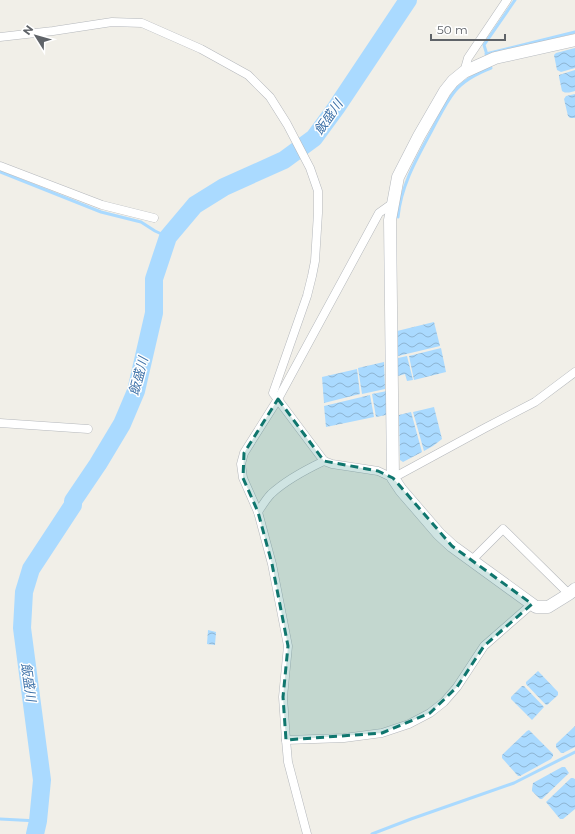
<svg xmlns="http://www.w3.org/2000/svg" width="575" height="834" font-family="Montserrat,'Noto Sans JP',sans-serif">
	<style>
		.water { fill: url(#water-waves) }
		.lines { fill: none; stroke-linecap: round; stroke-linejoin: round }
		.stream { stroke: #aadaff; stroke-width: 3 }
		.river { stroke: #aadaff; stroke-width: 18 }
		.street-casing { stroke: #b5b8bc; stroke-width: 9 }
		.secondary-casing { stroke: #b6babf; stroke-width: 13 }
		.street { stroke: #fff; stroke-width: 8 }
		.secondary { stroke: #fff; stroke-width: 12 }
		.marked { fill: #0f766e; fill-opacity: 0.2; stroke: #0f766e; stroke-width: 3; stroke-dasharray: 8 5; stroke-linejoin: round }
		.labels { text-anchor: middle; dominant-baseline: central; stroke-width: 3; stroke-linejoin: round; paint-order: stroke }
		.water-label { font-size: 13px; font-style: italic; fill: #4174aa; stroke: #fff }
	</style>
	<defs>
		<pattern id="water-waves" width="16" height="10" patternUnits="userSpaceOnUse"><rect width="16" height="10" fill="#aadaff"/><path d="M0 5q4-4 8 0t8 0" fill="none" stroke="#8eb4d2"/></pattern>
	</defs>
	<rect width="100%" height="100%" fill="#f1efe8"/>
	<!-- water -->
	<g class="water">
		<path d="M 575,48 L 575,68 L 561,72 L 557,70 L 554,55 L 556,53 Z"/>
		<path d="M 575,70 L 575,91 C 571,92 566,94 562,91 L 559,77 L 559,75 Z"/>
		<path d="M 575,94 L 575,118 L 570,118 L 568,116 L 564,99 L 566,96 Z"/>
		<path d="M 434,322 L 440,346 L 398,356 L 397,331 Z"/>
		<path d="M 441,348 L 446,372 L 414,380 L 409,356 Z"/>
		<path d="M 407,356 L 413,380 L 407,381 L 405,374 L 398,376 L 398,358 Z"/>
		<path d="M 384,362 L 385,389 L 362,394 L 358,368 Z"/>
		<path d="M 357,369 L 360,394 L 324,403 L 322,377 Z"/>
		<path d="M 387,391 L 386,415 L 376,417 L 372,394 Z"/>
		<path d="M 370,395 L 374,417 L 326,427 L 324,406 Z"/>
		<path d="M 434,407 L 442,439 L 433,446 L 424,451 L 413,412 Z"/>
		<path d="M 411,412 L 422,452 L 403,462 L 400,460 L 399,415 Z"/>
		<path d="M 208,630 L 216,632 L 215,645 L 207,644 Z"/>
		<path d="M 538,671 L 539,672 L 558,692 L 558,695 L 547,705 L 545,704 L 526,684 L 526,682 Z"/>
		<path d="M 522,686 L 524,686 L 544,707 L 532,720 L 511,699 L 511,697 Z"/>
		<path d="M 575,726 L 575,747 L 563,753 L 561,753 L 556,747 L 556,744 Z"/>
		<path d="M 529,730 L 553,754 L 553,756 L 551,759 L 520,776 L 518,776 L 502,758 L 502,755 L 527,731 Z"/>
		<path d="M 562,767 L 565,767 L 569,773 L 542,799 L 540,799 L 532,791 L 532,789 L 533,783 Z"/>
		<path d="M 571,778 L 573,778 L 575,779 L 575,809 L 563,819 L 560,819 L 546,802 Z"/>
	</g>
	<g class="lines">
		<!-- stream -->
		<g class="stream">
			<path d="M 486,54 L 575,32"/>
			<path d="M 488,58 L 484,45 L 515,0"/>
			<path d="M 0,172 L 101,212 L 141,222 L 155,231 L 168,237"/>
			<path d="M 398,217 C 401,185 417,158 432,130 C 439,117 446,102 455,91 C 464,80 478,73 491,68 L 489,63"/>
			<path d="M 0,819 L 38,821"/>
			<path d="M 372,834 L 411,819 L 514,783 L 575,752"/>
		</g>
		<!-- river -->
		<path class="river" d="M 35,834 L 38,821 L 42,780 L 22,628 L 24,592 L 31,569 L 73,505 L 73,501 L 98,464 L 122,424 L 136,391 L 154,313 L 154,279 L 168,237 L 195,205 L 224,187 L 284,160 L 314,138 L 336,108 L 408,0"/>
		<!-- street casing -->
		<g class="street-casing">
			<g id="street">
				<path d="M 0,37 L 53,31 L 112,22 L 142,23 L 201,49 L 248,75 L 270,97 L 287,124 L 310,168 L 318,191 L 318,213 L 315,261 L 312,276 L 307,296 L 273,393 L 324,461 L 332,464 L 378,471 L 393,478 L 485,428 L 535,402 L 575,372"/>
				<path d="M 464,72 L 468,58 L 507,0"/>
				<path d="M 0,166 L 102,205 L 154,218"/>
				<path d="M 0,423 L 88,429"/>
				<path d="M 258,512 C 262,506 266,499 271,494 C 286,480 305,470 324,461"/>
				<path d="M 471,561 L 503,529 L 569,594"/>
				<path d="M 286,740 L 344,738 L 382,733 L 409,724 L 430,713 L 444,702 L 457,687 L 484,646 L 532,604"/>
				<path d="M 307,834 L 288,762 L 286,740 L 283,697 L 288,646 L 272,564 L 258,512 L 243,478 L 241,464 L 244,453 L 278,399 L 379,213 L 393,203"/>
			</g>
		</g>
		<!-- secondary casing -->
		<g class="secondary-casing">
			<path id="secondary" d="M 575,40 L 495,58 L 464,72 L 453,81 L 445,91 L 419,136 L 398,177 L 390,220 L 393,478 L 401,490 L 439,534 L 452,546 L 536,607 L 548,607 L 569,594 L 575,589"/>
		</g>
		<!-- street -->
		<use href="#street" class="street"/>
		<!-- secondary -->
		<use href="#secondary" class="secondary"/>
	</g>
	<!-- marked area -->
	<path class="marked" d="M 278,399 L 324,461 L 378,471 L 393,478 L 452,546 L 532,604 L 484,646 L 457,687 L 430,713 L 382,733 L 286,740 L 283,697 L 288,646 L 272,564 L 258,512 L 243,478 L 244,453 Z"/>
	<g class="labels">
		<!-- water labels -->
		<g class="water-label">
			<text transform="translate(328 117) rotate(-55)">飯盛川</text>
			<text transform="translate(138 376) rotate(-75)">飯盛川</text>
			<text transform="translate(29 682) rotate(82)">飯盛川</text>
		</g>
	</g>
	<!-- north arrow -->
	<g transform="translate(36 36) rotate(307)" stroke="#ffffff" stroke-width="3" paint-order="stroke">
	<path d="M0-3L7 15L0 10L-7 15Z" fill="#5f6368"/>
	<text y="-6" font-size="11" font-weight="bold" text-anchor="middle" fill="#5f6368">N</text>
	</g>
	<!-- scale -->
	<path d="M431 34v6h74v-6" fill="none" stroke="#5f6368" stroke-width="2"/>
	<text x="437" y="34" font-size="12" fill="#5f6368" stroke="#ffffff" stroke-width="3" paint-order="stroke">50 m</text>
</svg>
